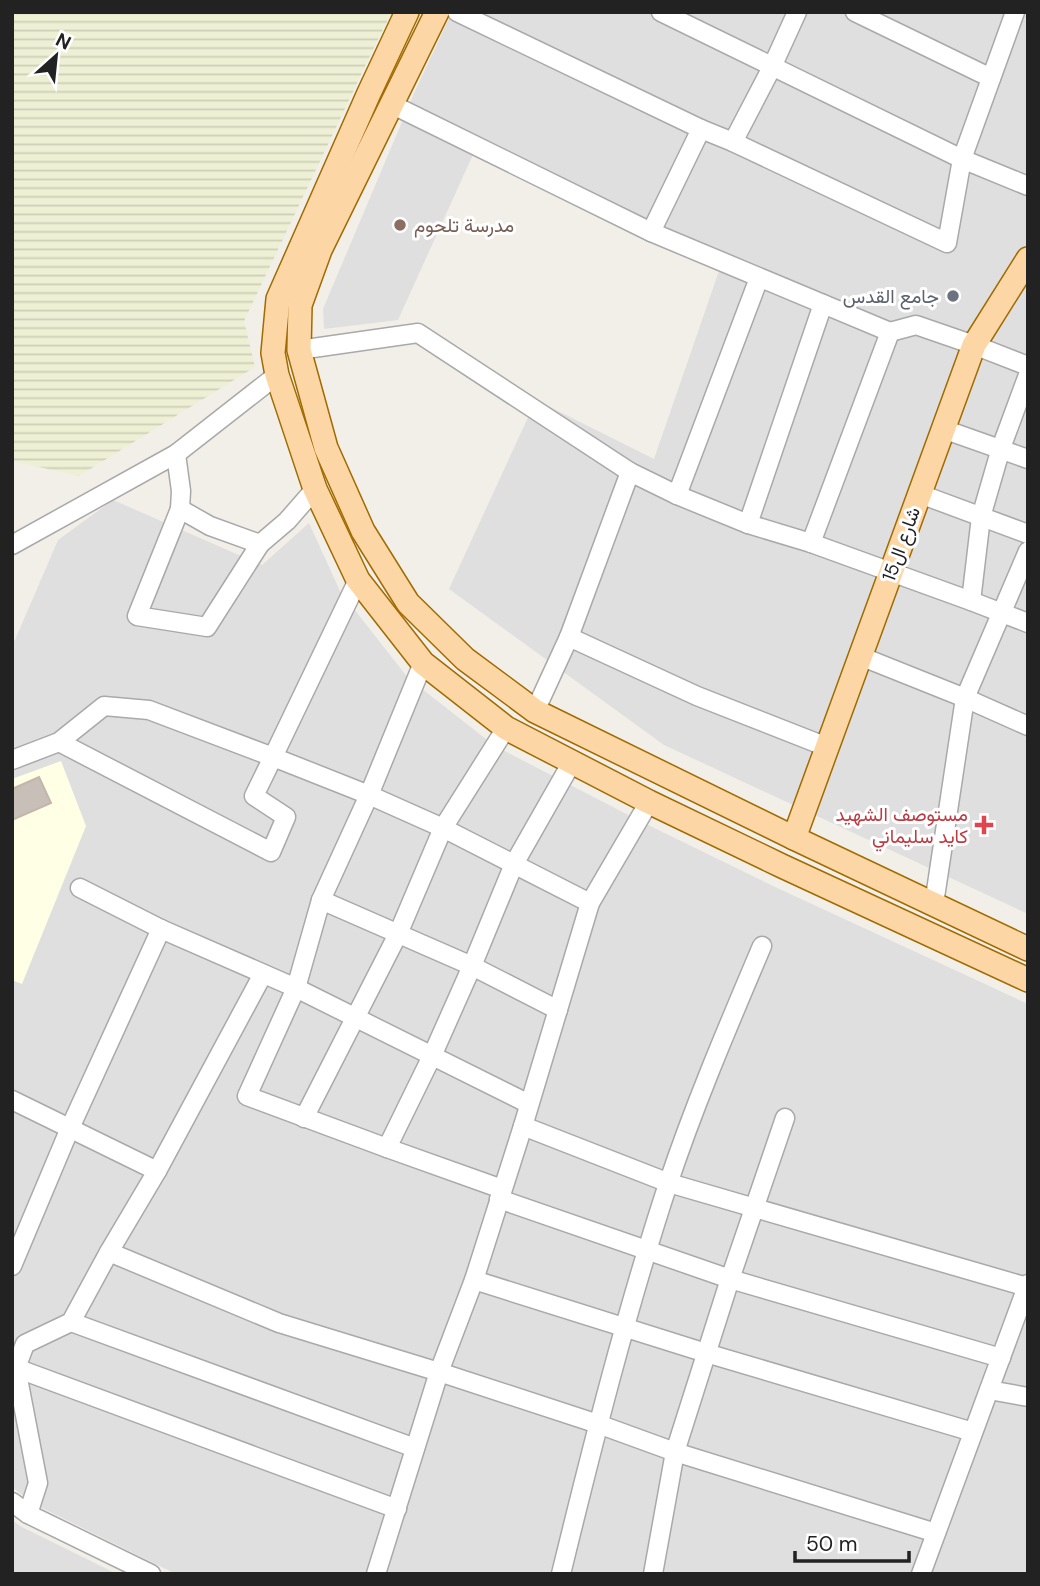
<svg xmlns="http://www.w3.org/2000/svg" width="1040" height="1586" font-family="'DM Sans',Vazirmatn,sans-serif">
	<style>
		.residential { fill: #e0dfdf }
		.education { fill: #ffffe5 }
		.farmland { fill: url(#farmland-rules) }
		.building { fill: #c7bfb8; stroke: #c4b6ab; stroke-width: 2 }
		.lines { fill: none; stroke-linecap: round; stroke-linejoin: round }
		.minor-casing { stroke: #a9a9a9; stroke-width: 21 }
		.major-casing { stroke: #a06b00; stroke-width: 26 }
		.minor { stroke: #fff; stroke-width: 18 }
		.major { stroke: #fcd6a4; stroke-width: 23 }
		.education-dot { fill: #8d6e63; stroke: #fff; stroke-width: 2.5 }
		.worship-dot { fill: #6b7280; stroke: #fff; stroke-width: 2.5 }
		.health-dot { fill: #e0444e; stroke: #fff; stroke-width: 2.5 }
		.labels { text-anchor: middle; dominant-baseline: central; stroke-width: 6; stroke-linejoin: round; paint-order: stroke }
		.education-label { font-size: 19px; fill: #785e54; stroke: #fff; text-anchor: start }
		.worship-label { font-size: 19px; fill: #5b616d; stroke: #fff; text-anchor: end }
		.street-label { font-size: 19px; fill: #222; stroke: #fff }
		.health-label { font-size: 19px; fill: #be3a42; stroke: #fff; text-anchor: end }
	</style>
	<defs>
		<pattern id="farmland-rules" width="6" height="5" patternUnits="userSpaceOnUse" patternTransform="scale(1.75)"><rect width="6" height="5" fill="#eef0d5"/><path d="M0 2.5h6" fill="none" stroke="#ccceb7"/></pattern>
	</defs>
	<rect width="100%" height="100%" fill="#f2efe9"/>
	<!-- residential -->
	<g class="residential">
		<path d="M 452,12 L 1028,12 L 1028,914 L 664,745 L 449,589 L 536,400 L 654,459 L 721,265 L 476,148 L 398,320 L 324,329 L 323,309 L 415,91 Z"/>
		<path d="M 113,500 L 262,565 L 309,523 L 340,591 L 408,678 L 495,746 L 640,821 L 773,886 L 1028,1004 L 1028,1574 L 176,1574 L 34,1504 L 12,1487 L 12,642 L 15,640 L 58,540 Z"/>
		<path d="M 12,1520 L 20,1526 L 117,1574 L 12,1574 Z"/>
	</g>
	<!-- education -->
	<path class="education" d="M 61,761 L 86,826 L 22,984 L 12,980 L 12,779 Z"/>
	<!-- farmland -->
	<path class="farmland" d="M 12,12 L 392,12 L 379,37 L 244,321 L 255,367 L 79,476 L 12,461 Z"/>
	<!-- building -->
	<path class="building" d="M 39,777 L 51,803 L 12,820 L 12,789 Z"/>
	<g class="lines">
		<!-- minor casing -->
		<g class="minor-casing">
			<g id="minor">
				<path d="M 457,12 L 701,129 L 733,142 L 947,243 L 962,159 L 1015,12"/>
				<path d="M 661,12 L 962,159 L 1028,186"/>
				<path d="M 855,12 L 991,78"/>
				<path d="M 393,105 L 651,232 L 890,332"/>
				<path d="M 733,142 L 772,67 L 797,12"/>
				<path d="M 651,232 L 701,129"/>
				<path d="M 299,350 L 418,333 L 630,472 L 677,495 L 748,524 L 811,543 L 971,601 L 1028,623"/>
				<path d="M 943,429 L 1028,459"/>
				<path d="M 176,454 L 181,491 L 180,509 L 210,526 L 260,544 L 287,521 L 315,489"/>
				<path d="M 920,494 L 1028,534"/>
				<path d="M 677,495 L 759,278"/>
				<path d="M 180,509 L 137,616 L 207,627 L 260,544"/>
				<path d="M 748,524 L 823,304"/>
				<path d="M 811,543 L 890,332 L 916,325 L 974,345 L 1028,366"/>
				<path d="M 12,545 L 176,454 L 277,375"/>
				<path d="M 971,601 L 981,517 L 1001,448 L 1028,375"/>
				<path d="M 569,637 L 697,696 L 827,747"/>
				<path d="M 860,656 L 965,698 L 1028,726"/>
				<path d="M 423,663 L 369,795 L 321,900 L 296,988 L 247,1096 L 387,1148 L 502,1189"/>
				<path d="M 535,711 L 569,637 L 630,472"/>
				<path d="M 59,742 L 271,852 L 286,817 L 254,796 L 273,757 L 369,795 L 443,828 L 590,903"/>
				<path d="M 12,760 L 59,742 L 104,706 L 149,710 L 273,757 L 358,580"/>
				<path d="M 80,888 L 161,929 L 296,988 L 529,1104"/>
				<path d="M 321,900 L 472,966 L 558,1010"/>
				<path d="M 934,904 L 965,698 L 1028,551"/>
				<path d="M 12,1100 L 157,1171"/>
				<path d="M 304,1118 L 398,934 L 443,828 L 506,728"/>
				<path d="M 523,1126 L 669,1183 L 1027,1287"/>
				<path d="M 387,1148 L 432,1056 L 472,966 L 514,864 L 572,762"/>
				<path d="M 499,1199 L 730,1279 L 1001,1358"/>
				<path d="M 109,1252 L 279,1323 L 439,1372 L 598,1424 L 675,1452 L 936,1533"/>
				<path d="M 12,1266 L 70,1128 L 161,929"/>
				<path d="M 474,1280 L 706,1353 L 973,1432"/>
				<path d="M 71,1322 L 415,1448"/>
				<path d="M 16,1368 L 397,1509"/>
				<path d="M 989,1390 L 1028,1397"/>
				<path d="M 12,1502 L 28,1514 L 151,1574"/>
				<path d="M 28,1514 L 38,1483 L 16,1368 L 25,1344 L 71,1322 L 109,1252 L 157,1171 L 263,974"/>
				<path d="M 376,1574 L 439,1372 L 474,1280 L 523,1126 L 590,903 L 649,802"/>
				<path d="M 561,1574 C 593,1443 626,1312 668,1184 C 695,1103 729,1024 762,946"/>
				<path d="M 653,1574 L 675,1452 L 730,1279 L 785,1118"/>
				<path d="M 921,1574 L 1028,1284"/>
			</g>
		</g>
		<!-- major casing -->
		<g class="major-casing">
			<g id="major">
				<path d="M 407,12 L 369,93 L 278,299 L 273,353 L 277,375 L 315,489 L 358,580 L 423,663 L 506,728 L 649,802 L 782,866 L 1028,980"/>
				<path d="M 437,12 L 320,250 L 300,305 L 299,350 L 326,448 L 363,531 L 408,603 L 465,659 L 535,711 L 794,838 L 1028,949"/>
				<path d="M 794,838 L 974,345 L 1028,259"/>
			</g>
		</g>
		<!-- minor -->
		<use href="#minor" class="minor"/>
		<!-- major -->
		<use href="#major" class="major"/>
	</g>
	<!-- markers -->
	<circle class="education-dot" cx="400" cy="225" r="7"/>
	<circle class="worship-dot" cx="953" cy="296" r="7"/>
	<path class="health-dot" d="M980.5 814.5h7v7h7v7h-7v7h-7v-7h-7v-7h7z"/>
	<g class="labels">
		<!-- education labels -->
		<g class="education-label">
			<text x="414" y="225">مدرسة تلحوم</text>
		</g>
		<!-- worship labels -->
		<g class="worship-label">
			<text x="939" y="296">جامع القدس</text>
		</g>
		<!-- street labels -->
		<g class="street-label">
			<text transform="translate(901 544) rotate(-70)">شارع ال15</text>
		</g>
		<!-- health labels -->
		<g class="health-label">
			<text x="968" y="814">مستوصف الشهيد<tspan x="968" dy="22">كايد سليماني</tspan></text>
		</g>
	</g>
	<!-- border -->
	<rect width="1040" height="1586" fill="none" stroke="#222222" stroke-width="28"/>
	<!-- north arrow -->
	<g transform="translate(56 56) rotate(27)" stroke="#ffffff" stroke-width="5" paint-order="stroke">
	<path d="M0-5L12 26L0 18L-12 26Z" fill="#222222"/>
	<text y="-10" font-size="19" font-weight="bold" text-anchor="middle" fill="#222222">N</text>
	</g>
	<!-- scale -->
	<path d="M795 1551v10h114v-10" fill="none" stroke="#222222" stroke-width="3.5"/>
	<text x="806" y="1551" font-size="21" fill="#222222" stroke="#ffffff" stroke-width="5" paint-order="stroke">50 m</text>
</svg>
